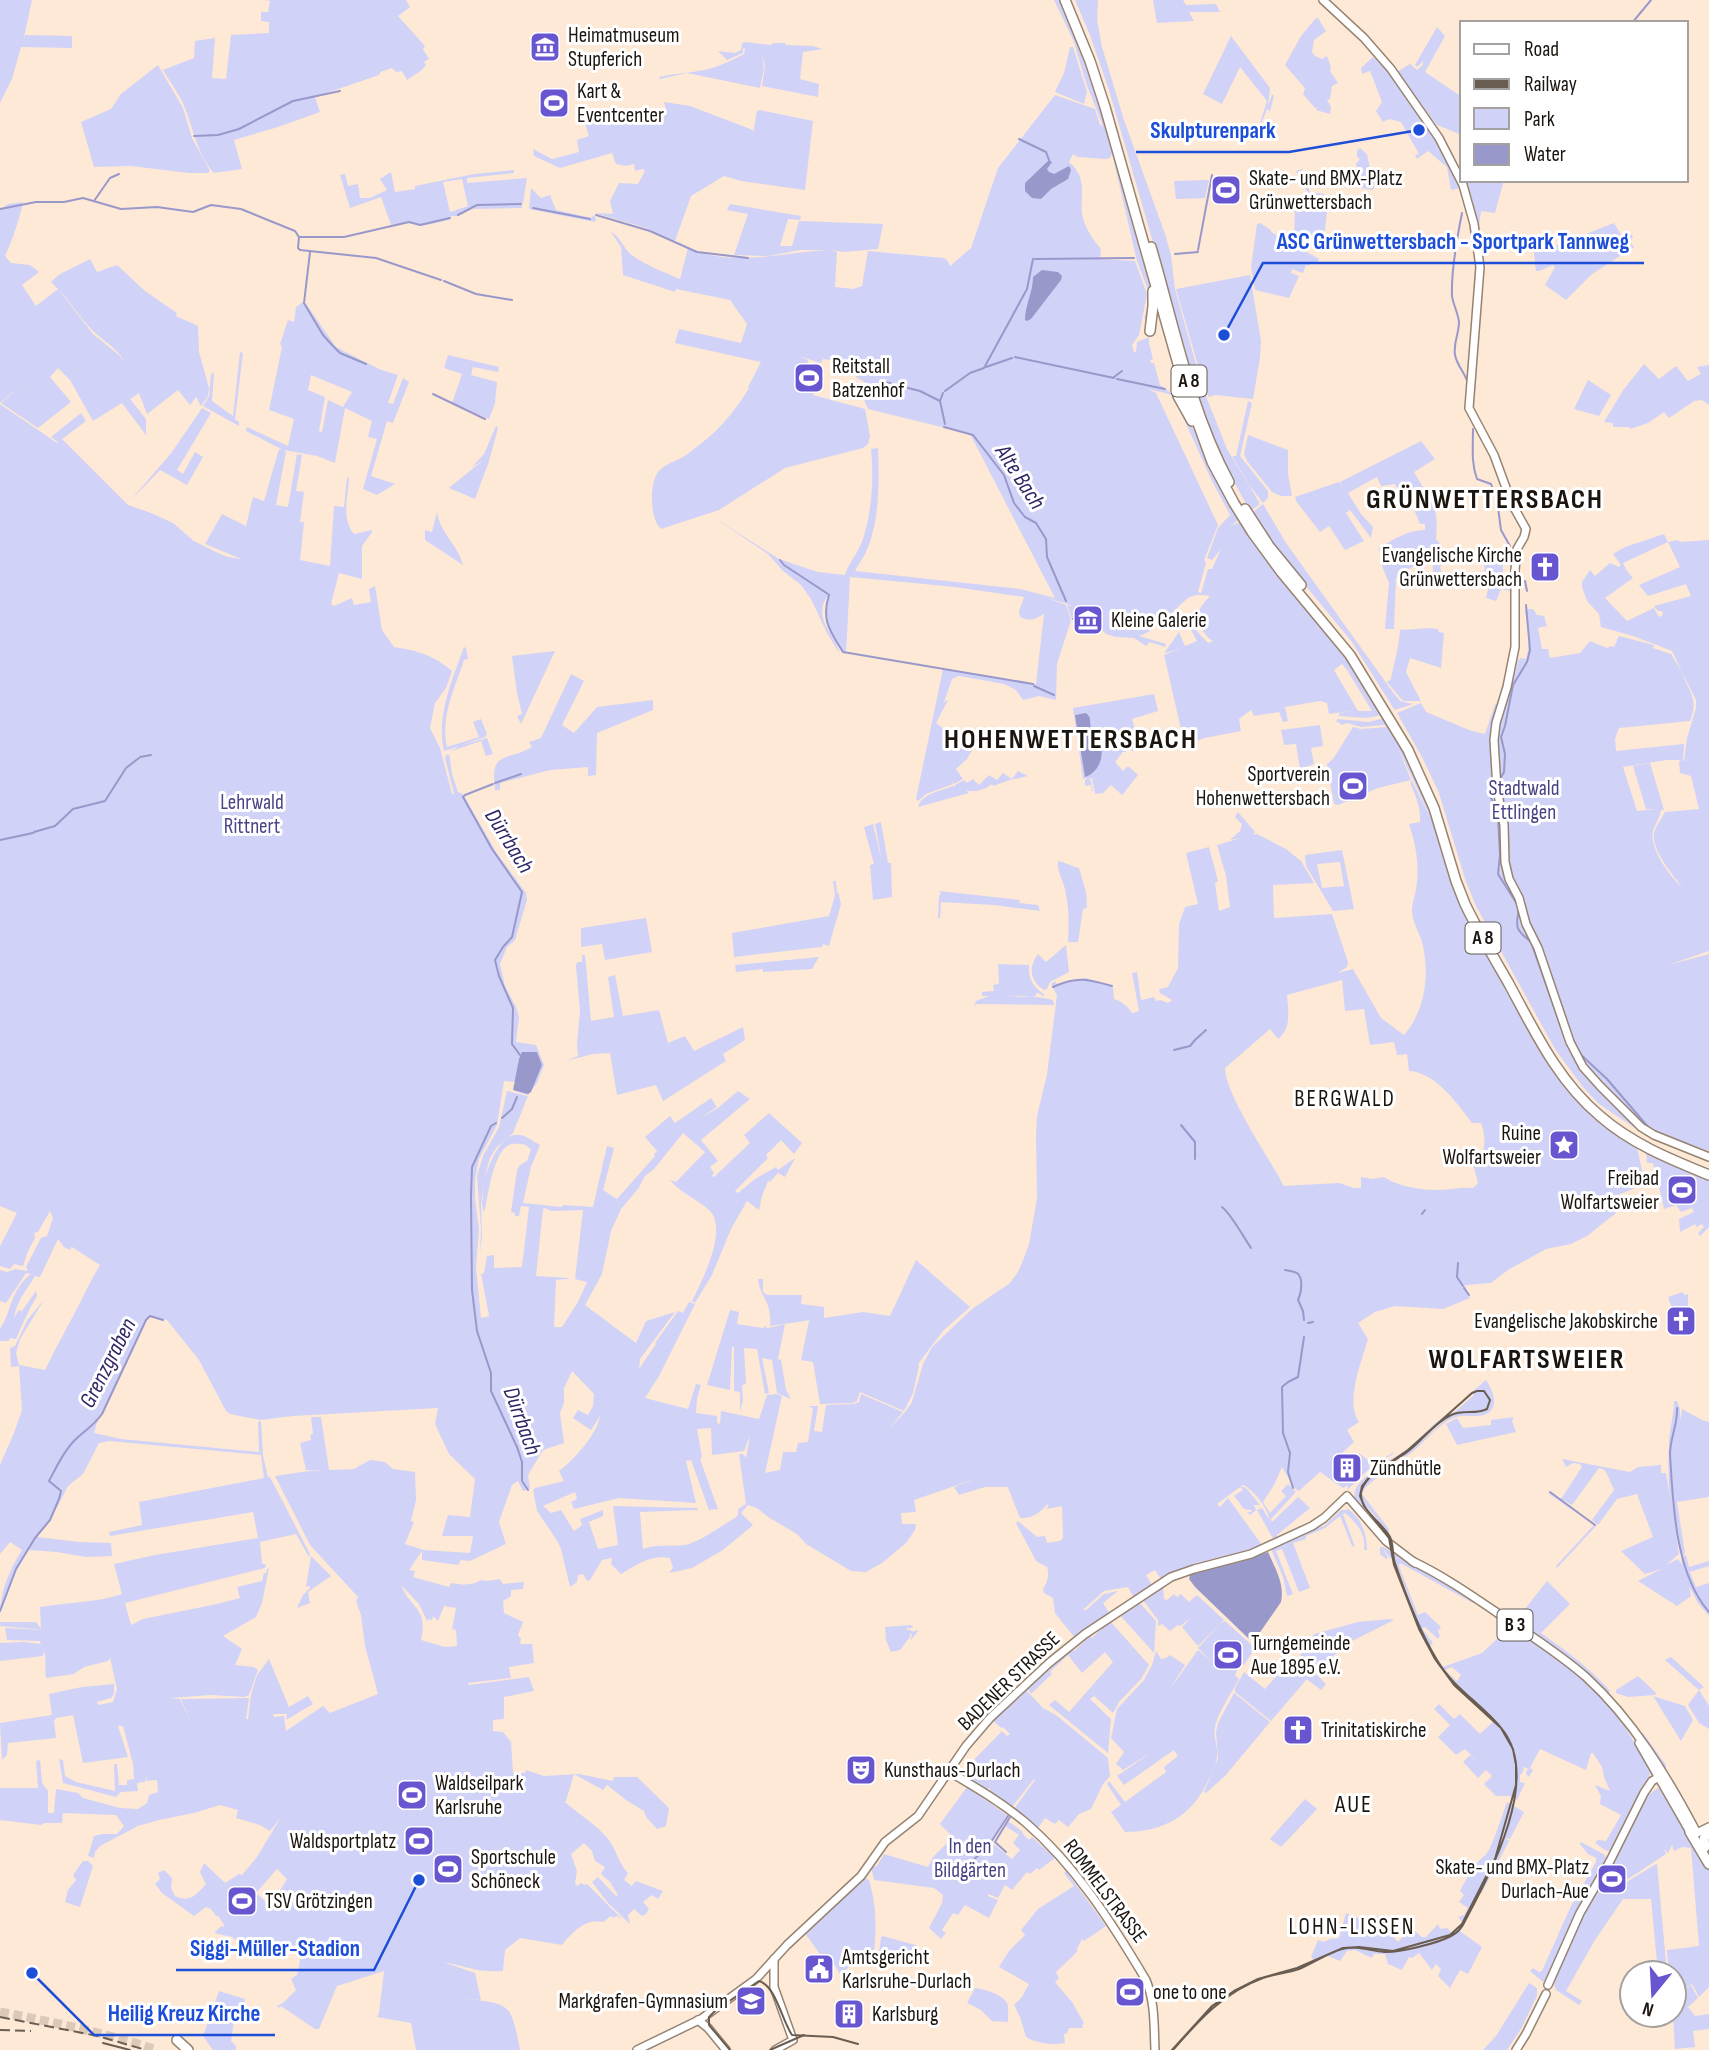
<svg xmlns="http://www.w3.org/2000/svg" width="1709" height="2050" font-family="'Sofia Sans Condensed',sans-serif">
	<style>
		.green { fill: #d1d2f7; fill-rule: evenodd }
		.water { fill: #9998cb }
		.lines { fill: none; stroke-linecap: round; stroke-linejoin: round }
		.stream { stroke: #9998cb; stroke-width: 2 }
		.highway-tunnel { stroke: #dcc9b8; stroke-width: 9; stroke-dasharray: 9 4.5; stroke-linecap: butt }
		.major-casing { stroke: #968372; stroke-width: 10 }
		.highway-casing { stroke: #968372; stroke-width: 12 }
		.major { stroke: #fff; stroke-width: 7 }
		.highway { stroke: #fff; stroke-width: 9 }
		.tram { stroke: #695d52; stroke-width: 2 }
		.rail { stroke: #695d52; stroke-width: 2; stroke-dasharray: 10 5; stroke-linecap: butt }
		.labels { text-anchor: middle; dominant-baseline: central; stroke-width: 6; stroke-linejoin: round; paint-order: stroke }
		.shield { fill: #fff; stroke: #605a56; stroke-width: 2 }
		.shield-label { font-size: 19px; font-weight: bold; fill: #1c140e }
		.poi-label { font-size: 21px; fill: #1c140e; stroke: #fff; text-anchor: start }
		.park-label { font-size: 21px; fill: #494384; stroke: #fff }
		.street-label { font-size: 21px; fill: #1c140e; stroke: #fff }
		.water-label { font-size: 23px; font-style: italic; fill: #2f2664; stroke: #fff }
		.neighbourhood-label { font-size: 23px; letter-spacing: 2px; fill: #1c140e; stroke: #fff }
		.quarter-label { font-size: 24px; letter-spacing: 2px; fill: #1c140e; stroke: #fff }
		.district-label { font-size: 28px; font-weight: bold; letter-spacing: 2px; fill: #1c140e; stroke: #fff }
		.leader { fill: none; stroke: #1d4ed8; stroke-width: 2.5 }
		.callout-dot { fill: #1d4ed8; stroke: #fff; stroke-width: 2.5 }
		.callout-label { font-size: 23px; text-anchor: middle; font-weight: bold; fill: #1d4ed8; stroke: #fff; stroke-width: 6; stroke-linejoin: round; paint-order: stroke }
	</style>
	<rect width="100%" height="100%" fill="#fee9d6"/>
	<!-- green -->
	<g class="green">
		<path d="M 0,0 L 32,0 L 23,42 L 25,35 L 72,36 L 72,48 L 21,47 L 12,79 L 0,103 Z"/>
		<path d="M 266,0 L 406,0 L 410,7 L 398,16 L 425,46 L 423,49 L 429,59 L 424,62 L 426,65 L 422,70 L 407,80 L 402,71 L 396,72 L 392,68 L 380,72 L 380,74 L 376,76 L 315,97 L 320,112 L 278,127 L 234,140 L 242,169 L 214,173 C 197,154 194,131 185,108 C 180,95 170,82 163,70 L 194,58 L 195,41 L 215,38 L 212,78 L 226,79 L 231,35 L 269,33 L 269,22 L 261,21 L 261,12 L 268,12 L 270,1 Z"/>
		<path d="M 1054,0 L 1062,0 L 1094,84 L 1152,286 L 1150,318 L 1144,319 L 1143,322 L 1148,306 L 1148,290 L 1137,261 L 1112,153 L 1110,158 L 1106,159 L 1077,157 L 1073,154 L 1069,162 C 1088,178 1080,194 1082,214 C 1084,226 1093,240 1101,249 L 1100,259 L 1135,261 L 1147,294 L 1139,335 L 1132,345 L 1134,352 L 1136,352 L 1137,342 L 1149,337 L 1149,343 L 1153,359 L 1150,361 L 1151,363 L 1154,363 L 1160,385 L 1177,397 L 1239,519 L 1231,526 L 1239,522 L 1243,524 L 1355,669 L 1382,715 L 1367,718 L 1339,716 L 1339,713 L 1351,711 L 1329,714 L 1327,703 L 1320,701 L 1285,707 L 1288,721 L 1283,722 L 1279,712 L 1254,716 L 1251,710 L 1239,719 L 1241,731 L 1205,738 L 1194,742 L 1190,740 L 1181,729 L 1164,655 L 1181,648 L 1166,653 L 1165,652 L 1179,632 L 1185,646 L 1197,641 L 1190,628 L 1193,627 L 1208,643 L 1213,641 C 1204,636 1196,622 1199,611 C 1201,605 1206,601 1210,596 C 1190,593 1189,597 1175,610 C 1171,614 1165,616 1161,620 C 1150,629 1154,631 1139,636 L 1166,644 L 1165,647 L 1150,642 L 1146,646 L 1134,638 L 1116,637 L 1106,634 L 1093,622 L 1087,613 L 1075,608 L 1085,614 L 1072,620 L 1067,605 L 1073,606 L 1045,597 L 1066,605 L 1071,620 L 1057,664 L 1056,700 L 1039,696 L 1023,700 L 1016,690 L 1004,684 L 959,676 L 952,679 L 944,702 L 948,700 L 936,723 L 951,734 L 970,738 L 958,746 L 959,749 L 970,740 L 973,749 L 967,759 L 956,769 L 963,779 L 954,784 L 952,781 L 953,784 L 926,794 L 918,801 L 916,799 L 943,669 L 1036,684 L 1044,614 C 1035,619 1031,622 1020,617 L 1019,611 L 1024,597 L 955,587 L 850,577 L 846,653 L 842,652 C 828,631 822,621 828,595 C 811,619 836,635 840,654 L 827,633 L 811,599 L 801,585 L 783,571 L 768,554 L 713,517 L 779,559 L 818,572 L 845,575 C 849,562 859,552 863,539 C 872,511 874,478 871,449 L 878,448 C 879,480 880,517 868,547 C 865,556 859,563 855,571 L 1020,589 L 1055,598 L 970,434 L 868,409 L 863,397 L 868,384 L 856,377 L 859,370 L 837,361 L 823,359 L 821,363 L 799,356 L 808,360 L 802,384 L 814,388 L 813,395 L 865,409 L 870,436 L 868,444 L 863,448 L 785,468 L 719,510 L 661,529 C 650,519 649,485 658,472 C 664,464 677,461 686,455 C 714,435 731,418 749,388 L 748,387 L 761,362 L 675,343 L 679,329 L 741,343 L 747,324 L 730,300 L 676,289 L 675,292 L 623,275 L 621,247 L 611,232 C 620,236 624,250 633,256 C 647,266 664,272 680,279 L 688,248 C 734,268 782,252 829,250 L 800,250 L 768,256 L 734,255 L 748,214 L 727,210 L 730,204 L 801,216 L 800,220 L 788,219 L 780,246 L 792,246 L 799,221 L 883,224 L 878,249 L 843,252 L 831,250 L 837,252 L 835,287 L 853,289 L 862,286 L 868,251 L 944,258 L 947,260 L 950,266 L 971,248 L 998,168 L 1055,95 L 1095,109 L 1100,125 L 1103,126 L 1086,83 L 1074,42 ZM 1148,389 L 1169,394 L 1174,397 L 1211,479 L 1230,515 L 1218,528 L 1207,558 L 1212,560 L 1221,549 L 1212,569 L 1208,569 L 1201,593 L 1198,592 L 1206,563 L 1204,560 L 1218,525 L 1156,393 ZM 1342,664 L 1347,670 L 1372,711 L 1358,711 L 1334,670 Z"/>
		<path d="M 1075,0 L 1098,0 L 1097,20 L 1102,47 L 1124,120 L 1165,234 L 1171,255 L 1175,289 L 1202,386 L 1227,449 L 1259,502 L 1259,505 L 1250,511 L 1223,462 L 1202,412 L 1109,90 L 1090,35 Z"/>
		<path d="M 1153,0 L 1183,0 L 1186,5 L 1216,4 L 1220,12 L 1189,12 L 1194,21 L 1157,23 Z"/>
		<path d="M 1316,18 L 1318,18 L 1326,31 L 1314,40 L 1312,52 L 1315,56 L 1322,59 L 1327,56 L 1331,67 L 1330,71 L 1338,83 L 1332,86 L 1330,99 L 1327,100 L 1331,107 L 1330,114 L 1316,110 L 1317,107 L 1315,108 L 1303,94 L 1305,88 L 1285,65 L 1301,36 Z"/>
		<path d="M 1437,27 L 1445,36 L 1425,72 L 1462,97 L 1462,135 L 1437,125 L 1397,72 L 1410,64 L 1417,70 L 1423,65 L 1423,61 L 1417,67 L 1415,65 Z"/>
		<path d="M 1231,36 L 1270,88 L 1268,107 L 1272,94 L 1274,96 L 1270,111 L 1267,109 L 1260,127 L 1259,126 L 1267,101 L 1240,67 L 1222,104 L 1203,94 Z"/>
		<path d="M 746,42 L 771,45 L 773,43 L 785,43 L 786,45 L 812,46 L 823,49 L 803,52 L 800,79 L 819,84 L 818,97 L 762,86 L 765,66 L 762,54 L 764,68 L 760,88 L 687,73 L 660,79 L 659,77 C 676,73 695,73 712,68 C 723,65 734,59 744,54 L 745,49 L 743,48 L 743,53 L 727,60 L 718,51 L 735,53 L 741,50 L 742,43 Z"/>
		<path d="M 1070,47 L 1073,47 L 1087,92 L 1084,104 L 1055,92 L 1064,73 Z"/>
		<path d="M 1373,57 L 1388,70 L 1437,138 L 1462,188 L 1451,190 L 1447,167 L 1428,151 L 1417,159 L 1415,155 L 1419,154 L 1401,122 L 1389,119 L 1383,122 L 1376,111 L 1382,102 L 1370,71 L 1362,74 L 1361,68 Z"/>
		<path d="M 158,65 L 183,108 L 192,138 L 210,171 L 208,173 L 189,173 L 131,166 L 94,167 L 81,122 L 111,109 L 121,94 Z"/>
		<path d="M 664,102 L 690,106 L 753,130 L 753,134 L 757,111 L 760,110 L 813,121 L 805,190 L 741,181 L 724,176 L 691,196 L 675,241 L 646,228 L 595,213 L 613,214 L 610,201 L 619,183 L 638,184 L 645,171 L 643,169 L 635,171 L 634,164 L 626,166 L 616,164 L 612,153 L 560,168 L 534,156 L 533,149 L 552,159 L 579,152 L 577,140 L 589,136 L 584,121 L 633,116 L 664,115 L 667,114 Z"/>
		<path d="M 1360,148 L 1367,154 L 1371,173 L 1377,177 L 1373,190 L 1356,187 L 1354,180 L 1359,173 L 1356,164 L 1360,159 L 1357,157 L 1357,151 Z"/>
		<path d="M 1302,169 L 1310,192 L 1324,194 L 1327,210 L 1324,240 L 1314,249 L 1294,237 L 1295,210 L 1294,212 L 1274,201 L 1277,196 L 1295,206 L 1323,210 L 1323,196 L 1308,193 L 1296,171 Z"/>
		<path d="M 514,170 L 514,173 L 467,178 L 467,183 L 527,178 L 523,203 L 505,205 L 522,205 L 522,208 L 473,209 L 476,207 L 474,207 L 457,216 L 451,216 L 449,220 L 422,226 L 409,222 L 391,225 L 381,197 L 350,208 L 340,175 L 345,174 L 348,186 L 358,184 L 360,198 L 370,198 L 387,190 L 380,179 L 391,172 L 395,192 L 415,189 L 415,186 L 474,174 ZM 462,179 L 468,206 L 450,212 L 443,182 Z"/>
		<path d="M 1209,180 L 1205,198 L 1176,199 L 1174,181 Z"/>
		<path d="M 1464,180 L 1504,180 L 1495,213 L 1481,211 L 1479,228 L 1477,228 Z"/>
		<path d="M 531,188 L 541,198 L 550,195 L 556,210 L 591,218 L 594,215 L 596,219 L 595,222 L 529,209 Z"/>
		<path d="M 23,202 C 19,221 13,238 5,256 L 11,263 L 30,265 L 39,272 L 22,285 L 36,306 L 58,289 L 93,334 L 119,355 L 124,362 C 120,352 110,345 101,338 C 81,322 70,299 51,282 L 60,274 L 90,259 L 97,272 L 117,265 L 145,291 L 177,313 L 176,316 L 198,326 L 199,352 L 209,388 L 208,396 L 201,406 L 196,397 L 190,405 L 178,390 L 147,414 L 139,393 L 130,399 L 146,419 L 146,435 L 122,403 L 93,421 L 70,380 L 58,368 L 50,377 L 71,402 L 38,428 L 1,403 L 27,381 L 0,403 L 0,210 L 8,204 Z"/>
		<path d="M 1260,223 L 1271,230 L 1271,232 L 1319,259 L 1317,264 L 1311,262 L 1309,266 L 1306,265 L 1303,273 L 1292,269 L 1291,273 L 1299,276 L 1289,298 L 1255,290 L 1251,267 L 1257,224 Z"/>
		<path d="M 1614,223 L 1623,238 L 1631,234 L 1633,237 L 1630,242 L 1634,247 L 1592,274 L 1566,300 L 1545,285 L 1555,267 L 1553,265 L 1539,271 L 1536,271 L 1533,245 L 1536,235 L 1540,252 Z"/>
		<path d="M 1250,275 L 1261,341 L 1260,358 L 1253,399 L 1215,395 L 1209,397 L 1205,390 L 1176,289 Z"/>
		<path d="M 303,302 L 306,304 L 336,347 L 379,369 L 398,375 L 388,403 L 393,404 L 403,378 L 409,382 L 393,423 L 387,421 L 371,476 L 395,484 L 377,495 L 363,489 L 377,439 L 368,437 L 372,421 L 345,408 L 335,463 L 317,456 L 284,450 L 286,452 L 276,505 L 288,507 L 297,454 L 302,455 L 296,491 L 304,492 L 300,522 L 304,522 L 300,560 L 330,566 L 334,506 L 344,507 L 347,477 L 349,479 C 348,497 341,519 354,534 L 372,530 L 372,532 L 362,546 L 362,579 L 339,573 L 331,604 L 334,606 L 352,598 L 354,605 L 371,602 L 369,589 L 375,586 L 382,630 L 394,647 C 419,651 433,655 452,671 L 446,688 L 435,703 L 430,728 L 440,748 L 452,794 L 454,794 L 445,758 L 447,754 L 449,755 L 449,752 L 460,746 L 444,751 C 436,715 452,681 464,647 L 466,648 L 468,659 L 464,660 C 455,688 440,717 447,747 L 479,737 L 473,722 L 481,719 L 487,734 L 485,737 L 461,745 L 487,738 L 493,754 L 486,756 L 481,741 L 449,752 L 452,774 L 458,792 L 463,794 L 496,852 L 526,893 L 527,900 L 515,940 L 507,947 L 500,964 L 505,986 L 516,1007 L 519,1017 L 516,1042 L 536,1045 L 544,1065 L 537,1083 L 528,1095 L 515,1091 L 515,1082 L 504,1081 L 497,1125 L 479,1159 L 475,1180 L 475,1199 L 479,1229 L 476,1268 L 481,1318 L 489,1316 L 481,1274 L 484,1273 L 487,1256 L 494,1255 L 494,1268 L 522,1267 L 529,1207 L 521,1206 L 519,1216 L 515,1216 L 515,1213 L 511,1212 L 517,1170 L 520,1165 L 527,1161 L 531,1150 L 526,1145 C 520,1144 514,1143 509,1145 C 493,1152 488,1197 484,1213 L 482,1204 L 484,1182 L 481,1204 L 482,1237 L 480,1254 L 481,1229 L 477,1176 L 483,1156 L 499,1127 L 507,1091 L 528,1096 L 513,1133 L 497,1147 L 490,1158 L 484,1179 C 489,1167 500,1131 520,1135 C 527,1136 534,1142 540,1145 L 531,1167 L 523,1203 L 562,1207 L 563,1205 L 593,1207 L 607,1146 L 614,1148 L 603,1190 L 617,1199 L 655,1156 L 654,1154 L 657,1151 L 645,1137 L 670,1116 L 675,1123 L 711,1098 L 717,1107 L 699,1119 L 718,1108 L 738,1091 L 750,1099 L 701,1140 L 718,1161 L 710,1167 L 714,1173 L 712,1176 L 714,1177 L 750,1143 L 744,1135 L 769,1113 L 802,1143 L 794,1154 L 781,1140 L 766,1155 L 768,1158 L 735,1191 L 738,1193 L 755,1179 L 776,1167 L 778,1170 L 795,1158 L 785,1177 L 778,1173 L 770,1182 L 768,1181 L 762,1196 L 759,1210 L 747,1201 L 731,1229 L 712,1275 L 695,1303 L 692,1301 C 702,1281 729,1228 709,1210 C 697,1199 680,1193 670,1180 L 676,1182 L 705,1152 L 683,1133 L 654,1169 L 645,1176 L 638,1189 L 621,1209 L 611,1231 L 602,1274 L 585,1305 L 636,1343 L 646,1321 L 675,1312 L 640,1359 L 639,1369 L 656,1344 L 655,1343 L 678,1311 L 683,1313 L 689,1302 L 695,1304 L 659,1376 L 645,1398 L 688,1409 L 696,1384 L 701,1385 L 697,1398 L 696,1413 L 717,1416 L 717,1423 L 720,1424 L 721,1411 L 759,1419 L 767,1395 L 777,1394 L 782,1396 L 765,1473 L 780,1470 L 783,1452 L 796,1452 L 798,1443 L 808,1442 L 813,1408 L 809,1407 L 809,1406 L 818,1406 L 814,1431 L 822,1432 L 826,1405 L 854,1404 L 859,1402 L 861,1394 L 903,1412 L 888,1430 L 905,1412 L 912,1402 L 923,1364 L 932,1347 L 972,1309 L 1010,1283 L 1018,1272 L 1024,1258 L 1029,1244 L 1037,1198 L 1036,1136 L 1037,1116 L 1047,1074 L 1057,995 L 1051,984 L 1055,981 L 1057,984 L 1086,978 L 1113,987 L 1114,999 C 1121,1001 1128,1006 1132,1013 L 1139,1011 L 1132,973 L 1137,972 L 1141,1000 L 1154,997 L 1156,1001 L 1160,1000 L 1168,1003 L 1172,1000 L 1160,993 L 1159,989 L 1168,987 L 1178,968 L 1179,924 L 1185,907 L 1198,904 L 1186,853 L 1209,847 L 1218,881 L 1215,883 L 1219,911 L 1230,907 L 1226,876 L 1217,845 L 1241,838 L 1230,840 L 1240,831 L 1242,824 L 1235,817 L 1238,812 L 1255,832 L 1253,835 L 1257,834 L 1286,849 L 1301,861 L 1314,883 L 1273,885 L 1274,918 L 1332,914 L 1348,962 L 1347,967 L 1338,973 L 1353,969 L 1381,1018 L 1404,1035 C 1426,1010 1430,972 1422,942 C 1419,932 1412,921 1412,911 C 1412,903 1415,896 1416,889 C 1420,867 1416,845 1409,824 L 1420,822 C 1421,807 1415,795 1410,782 L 1412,781 L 1433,822 L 1398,748 L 1411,780 L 1378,788 L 1338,805 L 1334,804 L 1327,764 L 1333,759 L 1353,727 L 1361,729 L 1387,727 L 1384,725 L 1361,727 L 1347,723 L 1342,725 L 1336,721 L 1338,719 L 1369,722 L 1384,718 C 1400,743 1416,769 1427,797 C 1438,829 1445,863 1457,894 C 1469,924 1486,951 1502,979 C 1542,1051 1564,1101 1637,1147 L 1645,1184 L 1608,1199 L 1616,1213 L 1587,1236 L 1571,1244 L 1546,1249 L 1508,1270 L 1491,1283 L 1465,1285 L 1470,1298 L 1443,1309 L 1395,1306 L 1375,1312 L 1358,1323 L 1368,1339 C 1361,1363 1345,1401 1359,1422 L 1347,1430 L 1354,1442 L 1342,1453 L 1351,1457 L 1359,1453 L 1370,1462 L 1368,1468 L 1394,1452 L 1393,1454 L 1368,1470 L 1347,1490 L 1348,1485 L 1343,1488 L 1320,1472 L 1299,1491 L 1294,1488 L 1282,1467 L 1274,1485 L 1263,1502 L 1270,1513 L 1286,1496 L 1281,1491 L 1288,1484 L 1296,1492 L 1271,1519 L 1272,1522 L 1298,1497 L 1310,1508 L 1277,1535 L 1279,1541 L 1234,1558 L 1198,1567 L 1246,1554 L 1275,1542 L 1257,1510 L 1262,1508 L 1270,1521 C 1267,1507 1256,1493 1244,1485 L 1240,1486 L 1246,1488 L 1260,1505 L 1254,1505 L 1256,1510 L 1250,1515 L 1247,1512 L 1251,1512 L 1252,1510 L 1244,1509 L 1234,1496 L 1243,1490 L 1240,1487 L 1217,1504 L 1220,1507 L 1228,1498 L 1262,1545 L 1244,1552 L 1196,1563 L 1161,1579 L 1155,1570 L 1146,1575 L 1152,1585 L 1134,1598 L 1128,1587 L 1104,1591 L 1084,1609 L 1081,1605 L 1085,1611 L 1104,1594 L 1118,1591 L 1103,1603 L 1110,1614 L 1075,1638 L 1055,1613 L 1053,1598 L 1044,1593 L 1043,1590 C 1047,1582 1050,1576 1047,1567 L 1036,1561 L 1016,1523 L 1018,1521 L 1037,1537 L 1045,1536 L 1047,1543 L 1060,1541 L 1063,1538 L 1062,1506 L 1047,1509 L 1049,1503 C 1040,1512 1033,1519 1020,1518 L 1007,1485 L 1007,1487 L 985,1487 L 959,1495 L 954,1487 L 981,1477 L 914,1500 L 916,1512 L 901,1513 L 902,1524 L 916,1524 L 915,1530 L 906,1543 L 882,1563 L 866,1572 L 851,1571 L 806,1544 L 797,1534 L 768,1517 L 757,1508 L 748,1505 L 741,1513 L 753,1525 L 723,1550 L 692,1568 L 669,1573 L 673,1568 L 670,1558 C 652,1554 635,1565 621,1574 L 611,1564 L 612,1558 L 602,1560 L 590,1580 L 587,1581 L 583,1574 L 578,1575 L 577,1582 L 570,1587 L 561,1549 L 558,1542 L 537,1511 L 533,1490 L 535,1488 L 564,1481 L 559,1471 C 573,1461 598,1433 600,1416 L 591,1430 L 573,1418 L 578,1410 L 588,1415 L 593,1406 L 594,1394 L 572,1371 L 564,1388 L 564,1403 L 560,1413 L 564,1443 L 543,1450 L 528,1475 L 530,1489 L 523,1491 L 518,1481 L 512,1485 L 499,1522 L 506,1544 L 470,1561 L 461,1560 L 458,1565 L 422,1560 L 422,1551 L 409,1570 L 415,1571 L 413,1577 L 449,1587 L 451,1583 C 462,1585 472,1586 481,1580 L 487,1581 L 500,1579 L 503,1584 L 524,1582 L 523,1589 L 511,1590 L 511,1596 L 503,1601 L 504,1613 L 523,1622 L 518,1635 L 521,1639 L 520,1644 L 532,1644 L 534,1663 L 509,1667 L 511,1678 L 468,1683 L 469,1685 L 529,1677 L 534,1691 L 504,1697 L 504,1717 L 503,1719 L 493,1720 L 493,1731 L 503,1732 L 511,1742 L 513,1773 L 525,1773 L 526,1770 L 544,1776 L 579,1774 L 613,1781 L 614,1777 L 637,1777 L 669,1808 L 666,1826 L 657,1829 L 646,1817 L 644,1811 L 626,1800 L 607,1785 L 603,1790 L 574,1774 L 566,1801 L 564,1801 C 578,1814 596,1824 608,1839 C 617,1850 618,1863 628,1873 L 624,1880 L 632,1886 L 636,1881 L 663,1891 L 658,1899 L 652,1895 L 643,1902 L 649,1909 L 646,1914 L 642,1916 L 634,1909 L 628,1915 L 630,1924 L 608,1903 L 592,1882 L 598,1877 L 616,1896 L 618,1895 L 610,1882 L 601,1874 L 605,1867 L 595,1861 L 592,1851 L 584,1843 L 571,1854 L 577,1871 L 575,1883 L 577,1886 L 581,1883 L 584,1885 L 587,1884 L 622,1919 L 617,1916 L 613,1918 L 611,1916 L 603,1922 C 585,1918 572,1933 562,1945 L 520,1938 L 505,1950 L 503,1971 C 477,1973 466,1966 443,1962 L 475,1973 L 481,2000 L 447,1998 C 463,2000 503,1998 510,2013 C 515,2022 518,2039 520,2050 L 416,2050 L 411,2023 L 377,2017 L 379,2013 L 384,1971 L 337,1986 L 319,2029 L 315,2029 L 281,2006 L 279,2008 L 277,2006 L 283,2003 L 296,1990 L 291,1979 L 297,1975 L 303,1947 L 288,1945 L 254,1937 L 240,1944 L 232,1937 L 214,1933 L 220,1927 L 225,1926 L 218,1916 L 216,1916 L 211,1909 L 206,1907 L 194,1916 L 162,1893 L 155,1884 L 160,1879 L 158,1873 L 164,1870 L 172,1878 L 171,1888 L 175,1896 C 190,1903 196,1895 206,1884 L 200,1872 L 204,1863 L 225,1883 L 239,1874 L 242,1875 L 257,1857 L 281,1817 L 270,1831 L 260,1825 L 236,1818 L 238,1810 L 220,1805 L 194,1813 L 159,1820 L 138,1826 L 100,1846 L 95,1852 L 94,1858 L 88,1856 L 94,1836 L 102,1834 L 117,1834 L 124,1826 L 116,1815 L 63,1813 L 62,1823 L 44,1823 L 41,1825 L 0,1820 L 0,1788 L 38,1788 L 36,1761 L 40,1760 L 42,1783 L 48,1791 L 48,1813 L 54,1813 L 56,1789 L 78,1793 L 83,1798 L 120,1808 L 138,1809 L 147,1803 L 149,1795 L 158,1792 L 157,1780 L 146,1781 L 147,1774 L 145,1782 L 137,1783 L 138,1791 L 121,1792 L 116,1797 L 63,1783 L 59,1759 L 63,1760 L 65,1776 L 76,1782 L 115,1791 L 114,1764 L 117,1764 L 119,1785 L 127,1785 L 127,1780 L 134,1779 L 133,1764 L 123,1726 L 118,1726 L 128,1757 L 83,1763 L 73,1715 L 56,1718 L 54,1721 L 56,1738 L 8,1743 L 7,1755 L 2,1760 L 0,1723 L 52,1715 L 49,1694 L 82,1687 L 114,1684 L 114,1694 L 111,1698 L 97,1702 L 98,1705 L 113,1702 L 117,1689 L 110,1658 L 108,1661 L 84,1667 L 74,1674 L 46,1678 C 44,1669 47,1658 44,1651 L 43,1656 L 0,1661 L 0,1643 L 24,1642 L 41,1644 L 40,1641 L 7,1640 L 5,1628 L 47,1630 L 0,1626 L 0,1622 L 36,1622 L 41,1629 L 40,1607 C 69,1602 95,1603 122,1594 L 114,1564 L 155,1555 L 258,1538 L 253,1512 L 110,1536 L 109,1532 L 142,1525 L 139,1502 L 264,1478 L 261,1455 L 109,1441 L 74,1448 L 99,1443 L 83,1474 L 68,1486 L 50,1521 L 37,1537 L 79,1542 L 111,1543 L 112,1556 L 86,1557 L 57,1552 L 28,1550 L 16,1572 L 0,1614 C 0,1591 10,1569 22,1550 L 10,1542 L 0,1554 L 0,1465 L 14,1433 L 22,1410 L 19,1366 L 11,1367 L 10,1348 L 15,1346 L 28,1319 L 44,1300 L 20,1339 L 16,1353 L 19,1365 L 45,1370 C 53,1353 62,1337 71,1320 C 81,1302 89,1283 100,1265 L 72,1247 L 70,1250 L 64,1247 L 58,1239 L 40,1277 L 35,1276 L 21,1298 L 16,1309 L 14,1318 L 19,1310 L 22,1311 L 36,1291 L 37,1296 C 28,1311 23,1323 16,1339 L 10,1338 L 9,1341 L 0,1341 L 0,1329 C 12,1311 10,1290 31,1274 L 26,1273 L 6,1303 L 0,1301 L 0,1270 L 7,1272 L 15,1269 L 28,1271 L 26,1267 L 41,1238 L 47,1236 L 53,1218 L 50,1211 L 38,1232 L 34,1233 L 35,1238 L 28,1251 L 23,1266 L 14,1264 L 10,1269 L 0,1266 L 0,1246 L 17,1213 L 0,1206 L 0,404 L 57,443 L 58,442 L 51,437 L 81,413 L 86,421 L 62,439 L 128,505 L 151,513 L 173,523 L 194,541 L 216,552 L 228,557 L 241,559 L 205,544 L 222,514 L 246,526 L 253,497 L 264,501 L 279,449 L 283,450 L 246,431 L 247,427 L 288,446 L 294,419 L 269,410 L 282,347 L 280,344 L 288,320 L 294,322 L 296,307 ZM 311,375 L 352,392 L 343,407 L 328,400 L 322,432 L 319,431 L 325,397 L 308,390 ZM 1342,980 L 1345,1011 L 1364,1009 L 1370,1045 L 1394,1042 L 1397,1055 L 1407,1054 L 1409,1071 C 1435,1072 1457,1103 1472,1123 L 1481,1123 C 1486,1137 1485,1146 1481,1160 L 1472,1161 L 1478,1183 L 1473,1188 C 1462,1187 1450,1190 1439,1190 C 1421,1190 1399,1187 1384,1177 L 1373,1179 L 1361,1177 L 1361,1188 L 1354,1188 L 1339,1183 L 1284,1186 C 1281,1182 1279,1176 1276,1172 C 1263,1149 1225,1092 1225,1068 L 1270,1029 L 1278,1039 C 1292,1028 1288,1011 1287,995 ZM 545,1208 L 551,1211 L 583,1210 L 575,1279 L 587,1282 L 578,1302 L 562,1327 L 554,1327 L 556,1280 L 568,1279 L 568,1278 L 536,1276 L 543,1209 ZM 150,1316 L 167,1320 L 199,1360 L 226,1411 L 230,1414 L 260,1420 L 293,1416 L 438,1408 L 435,1424 L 449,1454 L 475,1479 L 470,1517 L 448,1515 L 442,1536 L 473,1536 L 470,1553 L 424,1550 L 405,1544 L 414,1522 L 411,1521 L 416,1500 L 415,1472 L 393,1469 L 385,1462 L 370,1460 L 354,1469 L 329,1470 L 321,1417 L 311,1417 L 313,1434 L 310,1435 L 311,1440 L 300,1443 L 306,1470 L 326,1471 L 309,1471 L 275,1476 L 310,1545 L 358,1597 L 356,1601 L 361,1615 L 365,1646 L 378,1694 L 330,1713 L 323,1706 L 286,1731 L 284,1716 L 274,1717 L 273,1714 L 287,1714 L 286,1720 L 313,1704 L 308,1696 L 289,1707 L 269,1659 L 257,1675 L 251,1695 L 248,1719 L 246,1719 L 249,1698 L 181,1699 L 191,1722 L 180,1699 L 171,1698 L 211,1695 L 244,1697 L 249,1695 L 258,1670 L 254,1667 L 235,1665 L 242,1649 L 223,1636 L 256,1617 L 262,1603 L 269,1568 L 267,1569 L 266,1573 L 264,1573 L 262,1581 L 237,1587 L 240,1598 L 217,1604 L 143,1619 L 131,1625 L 125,1603 L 265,1568 L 266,1564 L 262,1564 L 260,1542 L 296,1534 L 309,1557 L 310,1554 L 270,1477 L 268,1477 L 263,1456 L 261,1421 L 258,1422 L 259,1452 L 121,1439 L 94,1433 C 97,1419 106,1405 114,1390 C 125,1367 136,1343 146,1320 ZM 711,1428 L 712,1455 L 744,1451 L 750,1436 L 746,1458 L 743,1454 L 739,1454 L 746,1504 L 738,1509 L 738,1515 L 735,1518 C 721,1526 704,1539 689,1544 C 674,1548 659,1543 643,1549 L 640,1512 L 698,1510 L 697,1508 L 613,1506 L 618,1545 L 598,1549 L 589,1522 L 603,1516 L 603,1510 L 580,1519 L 582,1525 L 574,1531 L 561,1510 L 551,1513 L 543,1506 L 575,1492 L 577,1499 L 571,1502 L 574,1509 L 619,1498 L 696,1503 L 686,1461 L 691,1460 L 709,1510 L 718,1509 L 700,1459 L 702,1457 L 697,1429 ZM 401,1585 L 419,1604 L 427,1621 L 429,1619 L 432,1620 L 433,1616 L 438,1621 L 444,1606 L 456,1608 L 452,1629 L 456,1630 L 457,1646 L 445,1647 L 421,1640 C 428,1607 412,1611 401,1585 ZM 277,1869 L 287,1879 L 270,1906 L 256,1893 Z"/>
		<path d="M 240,352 L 243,353 L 235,419 L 239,422 L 239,426 L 203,406 L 209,396 L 211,374 L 214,373 L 212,401 L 233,416 Z"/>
		<path d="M 448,355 L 499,367 L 498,372 L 473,367 L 471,375 L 497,382 L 495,403 L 489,419 L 452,403 L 462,374 L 444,368 Z"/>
		<path d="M 1644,364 L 1659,379 L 1676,366 L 1688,381 L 1701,374 L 1697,367 L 1709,365 L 1709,405 L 1702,400 L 1694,401 L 1669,418 L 1664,412 L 1648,423 L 1630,429 L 1629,427 L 1613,427 L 1613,423 L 1604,422 L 1624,389 Z"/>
		<path d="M 1588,380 L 1611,395 L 1599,416 L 1574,409 Z"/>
		<path d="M 1248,401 L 1252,403 L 1240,456 L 1268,491 L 1268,498 L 1263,503 L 1249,485 L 1232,456 L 1236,456 Z"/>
		<path d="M 202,408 L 211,413 L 177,470 L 183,474 L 195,452 L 203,457 L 187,485 L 160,470 L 130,501 L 172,452 Z"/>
		<path d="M 496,426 L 498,428 L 489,461 L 475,499 L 449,488 L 482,461 L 472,467 L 484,454 Z"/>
		<path d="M 1248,435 L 1288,450 L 1288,474 L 1292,496 L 1281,496 L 1272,492 L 1247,461 L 1244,454 Z"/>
		<path d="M 1421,441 L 1435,459 L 1414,472 L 1424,489 L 1402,498 L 1395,484 L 1381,486 L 1377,477 L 1348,493 L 1361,514 L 1373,527 L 1371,538 L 1350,510 L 1346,513 L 1364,541 L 1345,550 L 1329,526 L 1320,532 L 1296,501 L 1295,497 L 1339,482 L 1343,487 L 1340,482 Z"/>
		<path d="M 1431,501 C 1438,514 1437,525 1436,539 L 1443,548 L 1448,563 L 1440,566 L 1442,575 L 1436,576 L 1436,572 L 1433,572 L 1432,554 L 1396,578 L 1394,629 L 1386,629 L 1385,628 L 1389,583 L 1382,566 L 1379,548 C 1394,539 1408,530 1425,530 L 1425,524 L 1420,524 L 1413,507 Z"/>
		<path d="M 1263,504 L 1286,543 L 1392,691 L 1400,701 L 1413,704 L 1395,710 L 1392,706 L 1352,642 L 1282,557 L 1251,514 Z"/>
		<path d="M 437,512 C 440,533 458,545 463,565 L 425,540 L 425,530 L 432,532 Z"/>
		<path d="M 1664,534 L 1668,542 L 1623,563 L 1627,571 L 1633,578 L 1605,598 L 1627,621 L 1654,608 L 1659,617 L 1663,615 L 1662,611 L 1658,611 L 1654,606 L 1691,596 L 1686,584 L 1648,596 L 1639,585 L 1680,567 L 1668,542 L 1678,540 L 1680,542 L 1709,540 L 1709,951 L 1668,965 L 1709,954 L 1709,1151 L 1687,1143 L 1709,1152 L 1709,1156 L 1649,1129 L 1640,1122 L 1620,1101 L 1638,1127 L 1638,1130 L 1599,1104 L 1582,1086 L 1555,1049 L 1476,906 L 1465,879 L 1439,793 L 1422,757 L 1397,713 L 1421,703 L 1426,712 L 1469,730 L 1485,734 L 1495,704 L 1502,706 L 1513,674 L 1515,674 L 1518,660 L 1521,658 L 1526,659 C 1531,643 1527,625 1525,609 L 1533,609 L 1537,615 L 1544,616 L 1547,626 L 1538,628 L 1542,649 L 1548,649 L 1550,658 L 1580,653 L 1590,641 L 1607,648 L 1611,646 L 1614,647 L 1619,636 L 1654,645 L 1653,648 L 1671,654 L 1682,672 L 1672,651 L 1633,636 L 1601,627 L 1599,614 L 1587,601 L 1582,587 L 1582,582 L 1590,570 L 1595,576 L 1610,563 L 1619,567 L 1621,565 L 1613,554 L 1625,547 ZM 1682,672 L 1696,700 L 1696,708 L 1687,738 L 1684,761 L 1683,761 L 1684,744 L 1616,751 L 1615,739 L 1619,728 L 1690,721 C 1699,698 1689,693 1682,672 ZM 1667,760 L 1681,760 L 1679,762 L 1680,773 L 1691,776 L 1699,809 L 1665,812 C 1662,818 1656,826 1654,833 C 1651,850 1673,875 1682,887 C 1670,877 1649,848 1653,831 C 1655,824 1660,818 1661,810 L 1664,810 L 1650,763 L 1633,766 L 1646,809 L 1656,809 L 1637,811 L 1623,767 Z"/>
		<path d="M 1484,560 L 1496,562 L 1503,561 L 1503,576 L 1508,576 L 1509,578 L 1507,581 L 1510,591 L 1501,589 L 1496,601 L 1486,598 L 1491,576 L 1489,580 L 1485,580 Z"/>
		<path d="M 1431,628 L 1438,629 L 1439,632 L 1444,633 L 1441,668 L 1410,658 L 1406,672 L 1421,701 L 1403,701 L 1387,682 L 1391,679 C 1394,662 1399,647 1400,630 Z"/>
		<path d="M 555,651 L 521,724 L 517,716 L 522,714 L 517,693 L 512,656 Z"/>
		<path d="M 571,674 L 584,681 L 562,725 L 574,733 L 597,707 L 653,700 L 653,710 L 597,733 L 596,775 L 588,776 L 588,767 L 550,770 L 500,783 L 500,790 L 495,790 C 490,750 505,762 532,747 L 529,742 L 541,738 Z"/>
		<path d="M 1154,694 L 1158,711 L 1132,719 L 1136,733 L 1142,741 L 1133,751 L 1127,749 L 1126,752 L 1123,752 L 1115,762 L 1123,771 L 1128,766 L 1138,775 L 1122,795 L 1111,785 L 1103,793 L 1095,794 L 1092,778 L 1089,779 L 1091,781 L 1093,791 L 1091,791 L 1092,790 L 1091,785 L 1085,786 L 1085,780 L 1087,779 L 1086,778 L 1083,779 L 1073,708 Z"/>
		<path d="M 1320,725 L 1323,746 L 1311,748 L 1314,764 L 1300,769 L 1296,744 L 1284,745 L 1281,730 Z"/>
		<path d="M 1018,771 L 1028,776 L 1010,780 L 993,786 L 992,784 C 985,790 973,793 966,790 L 969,793 L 918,807 C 922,793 941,791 953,786 L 955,787 L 955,785 L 964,780 L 967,783 L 973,779 L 979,785 L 989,775 L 997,780 L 1003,773 L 1012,779 Z"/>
		<path d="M 881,822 L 888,863 L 891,863 L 892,897 L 873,900 L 870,865 L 874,864 L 864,827 L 873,824 L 882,862 L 875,824 Z"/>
		<path d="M 1342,850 L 1354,909 L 1333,911 L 1306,866 L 1305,855 ZM 1340,862 L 1344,886 L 1322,888 L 1317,864 Z"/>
		<path d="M 1058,861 C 1065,862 1071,866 1079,868 L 1086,892 L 1087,908 L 1083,909 L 1078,942 L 1068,942 C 1069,923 1069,908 1065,889 C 1062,878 1057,872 1058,861 Z"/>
		<path d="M 833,881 L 836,881 L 837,895 L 838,891 L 841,904 L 829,946 L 823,944 L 822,947 L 734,957 L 732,933 L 829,916 L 835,895 Z"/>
		<path d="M 939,891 L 1020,900 L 1019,903 L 1038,905 L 1040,911 L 994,905 L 941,902 L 940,918 L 938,919 L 939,896 L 941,894 Z"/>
		<path d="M 646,918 L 652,952 L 605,960 L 602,944 L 581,947 L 581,928 Z"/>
		<path d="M 1066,945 L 1069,972 L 1050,982 L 1047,989 L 1044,990 C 1030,981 1028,967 1038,954 L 1046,962 Z"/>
		<path d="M 582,955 L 585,955 L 591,1021 L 614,1017 L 608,977 L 615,975 L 623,1016 L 659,1010 L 668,1043 L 685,1036 L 694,1051 L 743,1027 L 745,1040 L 723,1054 L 726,1061 L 663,1101 L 656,1085 L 617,1095 L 610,1053 L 593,1054 L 566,1061 L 578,1056 L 577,1044 L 580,1011 L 576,966 L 577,962 L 582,962 Z"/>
		<path d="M 819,957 L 812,969 L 763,972 L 763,969 L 736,972 L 735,965 Z"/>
		<path d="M 998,964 L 1029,965 C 1028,979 1033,987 1045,995 L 1042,996 L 1041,994 L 1036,993 L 1036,996 L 1023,997 L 997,995 C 1014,996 1037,996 1053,1000 L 1054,1005 L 976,1004 L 974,1007 L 976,1001 L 989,996 L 982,996 L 982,992 L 994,991 L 993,985 L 999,984 Z"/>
		<path d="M 1646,1152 L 1709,1179 L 1709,1227 L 1700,1236 L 1698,1233 L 1704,1227 L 1702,1224 L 1696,1227 L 1695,1224 L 1680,1232 L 1679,1219 L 1694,1212 L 1692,1208 L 1681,1212 L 1676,1205 L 1664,1209 L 1659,1187 L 1657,1187 L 1653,1163 L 1647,1163 Z"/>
		<path d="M 916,1260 L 970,1307 L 943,1331 L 918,1364 L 919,1366 L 913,1393 L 904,1411 L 860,1392 L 857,1401 L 853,1403 L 820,1404 L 813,1362 L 801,1360 L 809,1321 L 811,1320 L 770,1326 C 772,1300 760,1298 758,1279 L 763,1279 L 763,1292 L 767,1295 L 802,1295 L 801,1304 L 824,1307 L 824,1318 L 863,1312 L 890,1316 Z"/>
		<path d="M 1683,1292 L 1684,1295 L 1688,1294 L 1688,1323 L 1674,1325 L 1674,1314 L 1668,1297 Z"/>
		<path d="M 730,1310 L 739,1312 L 737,1324 L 763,1328 L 767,1325 L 766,1328 L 768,1328 L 785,1324 L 778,1359 L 781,1360 L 786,1390 L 791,1399 L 777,1393 L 772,1360 L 762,1358 L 769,1393 L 765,1394 L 757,1349 L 744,1348 L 746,1384 L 742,1385 L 743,1400 L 740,1412 L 740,1392 L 734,1391 L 734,1347 L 732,1347 L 730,1390 L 707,1385 Z"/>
		<path d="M 1486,1380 C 1490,1386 1498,1400 1492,1409 C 1484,1421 1467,1413 1456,1417 C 1437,1423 1422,1447 1405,1457 L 1404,1456 L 1474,1395 L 1472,1392 Z"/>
		<path d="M 1674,1401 L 1677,1401 L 1680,1409 L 1680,1421 L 1682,1409 L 1702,1420 L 1709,1422 L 1709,1497 L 1677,1502 L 1685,1553 L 1682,1556 C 1670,1524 1667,1479 1669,1445 C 1669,1430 1674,1416 1674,1401 Z"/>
		<path d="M 1447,1415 L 1408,1450 L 1379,1468 L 1367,1479 L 1368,1481 L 1380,1470 L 1390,1466 L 1365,1488 L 1362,1494 L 1389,1529 L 1389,1532 L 1384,1536 L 1383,1535 L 1387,1531 L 1367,1507 L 1363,1509 C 1357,1503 1353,1500 1355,1491 C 1360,1474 1396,1458 1410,1447 C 1423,1436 1433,1423 1447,1415 Z"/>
		<path d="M 1514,1417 L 1512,1421 L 1516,1432 L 1457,1445 L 1446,1424 L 1457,1418 L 1463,1428 L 1491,1425 L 1491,1420 Z"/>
		<path d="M 1562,1459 L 1630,1472 L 1638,1467 L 1661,1465 L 1661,1473 L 1666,1473 L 1679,1554 L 1666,1565 L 1678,1559 L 1682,1565 L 1681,1557 L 1686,1555 L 1689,1567 L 1709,1561 L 1709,1566 L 1690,1572 L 1696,1587 L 1709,1583 L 1709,1616 L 1698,1603 L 1689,1586 L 1691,1596 L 1677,1606 L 1638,1581 L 1661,1569 L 1645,1574 L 1621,1551 L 1653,1537 L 1637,1494 L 1617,1499 L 1598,1525 L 1592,1520 L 1614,1490 L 1606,1472 L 1603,1469 L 1599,1468 L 1572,1505 L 1561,1499 L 1596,1526 L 1557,1568 L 1556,1566 L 1594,1525 L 1548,1493 L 1551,1493 L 1561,1499 L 1582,1467 L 1580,1464 L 1573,1463 L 1566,1467 Z"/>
		<path d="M 1346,1508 C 1361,1516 1367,1534 1367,1550 L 1364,1550 C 1366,1534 1357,1523 1345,1513 L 1343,1514 L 1355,1547 L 1352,1546 L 1340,1516 L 1325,1528 L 1306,1536 L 1306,1539 L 1293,1543 L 1310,1588 L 1299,1592 L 1282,1549 L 1276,1551 L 1293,1594 L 1287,1596 L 1283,1577 L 1271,1549 L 1311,1530 L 1324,1526 L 1341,1510 L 1347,1510 Z"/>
		<path d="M 1380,1547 L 1383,1547 L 1439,1578 L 1476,1603 L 1473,1603 L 1400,1563 L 1399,1566 L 1418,1615 L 1425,1612 L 1441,1627 L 1438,1631 L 1440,1636 L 1438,1639 L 1425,1627 L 1422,1628 L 1433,1643 L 1430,1646 L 1427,1646 L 1414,1619 L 1416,1617 L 1394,1558 L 1399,1559 L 1390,1558 L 1382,1547 L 1388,1558 L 1386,1559 L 1380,1554 Z"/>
		<path d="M 311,1556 L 331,1576 L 308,1592 L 310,1603 L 297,1608 L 303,1595 L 310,1588 L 310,1586 L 306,1587 Z"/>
		<path d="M 1547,1581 L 1570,1604 L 1541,1633 C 1565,1650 1590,1668 1610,1691 L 1608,1694 L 1641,1734 L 1643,1733 L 1666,1765 L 1666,1768 L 1664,1769 L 1607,1696 L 1514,1623 Z"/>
		<path d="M 1163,1586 L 1164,1599 L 1167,1600 L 1174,1594 L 1177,1597 L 1181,1594 L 1189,1602 L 1197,1595 L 1224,1620 L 1198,1646 L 1182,1627 L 1191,1618 L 1180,1626 L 1178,1625 L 1170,1631 L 1162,1624 L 1158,1626 L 1158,1620 L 1142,1599 Z"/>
		<path d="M 1138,1601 L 1156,1621 L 1154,1653 L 1119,1614 Z"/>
		<path d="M 1390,1619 L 1394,1620 L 1350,1642 L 1314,1672 L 1326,1684 L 1321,1690 L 1292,1668 L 1314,1634 L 1358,1622 Z"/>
		<path d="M 1110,1621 L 1149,1665 L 1141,1679 L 1119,1702 L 1113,1713 L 1094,1696 L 1090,1699 L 1111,1719 L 1108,1753 L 1049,1705 L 1055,1700 L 1069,1712 L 1113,1662 L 1105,1652 L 1082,1673 L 1068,1655 L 1050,1672 L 1052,1674 L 1031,1694 L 1028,1689 L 1070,1651 L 1074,1651 L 1090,1636 L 1092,1638 Z"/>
		<path d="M 1225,1621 L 1255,1648 L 1244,1665 L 1240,1664 L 1235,1675 L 1239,1679 C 1232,1692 1217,1714 1215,1728 C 1213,1737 1218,1746 1217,1755 C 1217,1764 1212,1773 1208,1781 C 1192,1816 1163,1832 1125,1832 L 1111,1812 L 1121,1805 L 1107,1784 L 1109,1781 L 1125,1802 L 1166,1772 L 1164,1767 L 1178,1756 L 1174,1750 L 1124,1785 L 1117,1776 L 1152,1752 L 1123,1770 L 1116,1764 L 1124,1752 L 1111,1738 L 1117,1709 L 1144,1680 L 1152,1665 L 1156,1651 L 1161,1659 L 1166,1658 L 1170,1655 L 1185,1665 L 1170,1689 L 1198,1650 L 1212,1662 L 1198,1648 L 1220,1624 Z"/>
		<path d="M 911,1625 L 913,1628 L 907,1628 L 907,1632 L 908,1629 L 914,1632 L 916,1630 L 918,1631 L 910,1641 L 912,1635 L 910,1633 L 910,1637 L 900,1650 L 891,1652 L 886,1640 L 885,1627 Z"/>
		<path d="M 1512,1625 C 1562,1662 1605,1688 1636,1745 C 1642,1754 1648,1763 1651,1774 L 1649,1775 L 1650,1779 L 1612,1852 L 1605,1850 L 1595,1843 L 1598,1840 L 1606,1841 L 1621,1815 L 1600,1804 L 1601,1796 L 1595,1785 L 1610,1791 L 1604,1777 L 1602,1767 L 1593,1753 L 1591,1753 L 1586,1770 L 1540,1749 L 1530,1768 L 1533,1770 L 1529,1777 L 1526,1774 L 1527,1770 L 1529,1769 L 1524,1767 L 1523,1772 L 1520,1775 L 1520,1782 L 1525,1783 L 1517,1800 L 1509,1796 L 1496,1796 L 1484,1784 L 1492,1776 L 1486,1770 L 1478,1778 L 1463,1762 L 1470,1755 L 1479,1763 L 1465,1749 L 1456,1755 L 1438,1737 L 1450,1725 L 1434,1709 L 1439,1704 L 1454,1719 L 1460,1714 L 1480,1734 L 1495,1720 L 1466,1694 L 1446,1671 L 1457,1681 L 1461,1675 L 1452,1667 L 1445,1670 L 1439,1667 L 1431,1653 L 1431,1649 L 1443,1667 L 1482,1653 Z"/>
		<path d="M 1671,1657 L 1704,1687 L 1699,1690 L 1709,1706 L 1709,1729 L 1699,1723 L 1688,1705 L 1699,1690 L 1665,1660 Z"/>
		<path d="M 1285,1666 L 1307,1679 L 1271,1721 L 1235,1692 L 1235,1688 L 1244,1672 L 1265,1689 Z"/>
		<path d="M 1638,1676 L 1656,1693 L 1655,1695 L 1628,1697 L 1616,1693 L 1616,1690 Z"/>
		<path d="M 1026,1690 L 1043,1708 L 1056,1715 L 1108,1758 L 1110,1776 L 1103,1784 L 1091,1809 L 1079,1814 L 1068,1827 L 1059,1820 L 1055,1824 L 1045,1818 L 1038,1828 L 1014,1809 L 1035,1780 L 1034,1779 L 1012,1807 L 990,1791 L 990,1788 L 987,1790 L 966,1776 L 970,1770 L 967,1767 L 1002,1731 L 1007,1736 L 1010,1734 L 1003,1727 L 1001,1728 L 992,1720 Z"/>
		<path d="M 1234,1693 L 1270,1722 L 1225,1776 L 1206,1793 L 1204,1792 L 1218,1759 L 1216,1732 L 1218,1723 Z"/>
		<path d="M 1653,1696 L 1685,1706 L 1693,1720 L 1681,1741 Z"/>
		<path d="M 967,1787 L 1007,1815 L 991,1842 L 1012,1859 L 1020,1850 L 1013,1843 L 1019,1835 L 1005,1826 L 1008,1821 L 1023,1832 L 1022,1833 L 1029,1840 L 1032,1837 L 1055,1858 L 1039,1870 L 1037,1868 L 1030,1874 L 1027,1872 L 1012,1890 L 1005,1885 L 998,1898 L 988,1894 L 988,1896 L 998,1900 L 989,1918 L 965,1905 L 958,1915 L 953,1913 L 942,1930 L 946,1933 L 941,1939 L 929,1928 L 942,1903 L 943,1895 L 934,1888 L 874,1880 L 871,1867 L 877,1866 L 884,1854 L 928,1867 L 933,1857 L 953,1837 L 940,1824 Z"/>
		<path d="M 1659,1788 L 1674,1812 L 1661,1789 L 1709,1867 L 1709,1987 L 1699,1997 L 1692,1984 L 1674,1996 L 1674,1973 L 1669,1973 L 1667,1950 L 1699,1946 L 1691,1848 L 1682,1847 L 1674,1851 L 1672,1845 L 1668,1853 L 1664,1849 L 1666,1854 L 1628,1879 L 1627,1877 L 1610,1867 C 1618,1849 1641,1793 1659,1788 Z"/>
		<path d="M 1305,1799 L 1317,1809 L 1281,1847 L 1270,1839 Z"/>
		<path d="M 1507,1802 L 1524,1812 L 1510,1839 L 1505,1838 L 1509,1841 L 1481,1894 L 1478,1894 L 1464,1924 L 1458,1917 L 1464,1915 L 1468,1908 L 1459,1902 L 1464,1895 L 1460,1891 C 1465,1880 1471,1872 1478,1862 C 1481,1858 1486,1856 1489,1850 C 1496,1835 1501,1818 1507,1802 Z"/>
		<path d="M 1581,1842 L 1605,1855 L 1607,1861 L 1602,1865 L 1547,1979 L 1543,1982 L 1530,1971 L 1533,1968 L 1539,1972 L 1542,1971 L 1570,1908 L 1596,1862 L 1596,1858 L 1588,1854 L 1580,1844 Z"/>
		<path d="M 83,1861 L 88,1861 L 93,1866 L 80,1907 L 65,1902 L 68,1890 L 76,1880 L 73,1875 Z"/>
		<path d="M 1656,1864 L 1657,1864 L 1667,1973 L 1658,1973 L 1651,1899 L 1623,1899 L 1595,1940 L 1566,1991 L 1582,2001 L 1579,2005 L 1556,1990 L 1554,1985 L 1556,1978 L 1554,1977 L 1569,1940 L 1606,1868 L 1625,1883 Z"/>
		<path d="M 1066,1871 L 1106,1926 L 1084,1941 L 1082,1939 L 1077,1949 L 1077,1952 L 1056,1972 L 1059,1978 L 1055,1982 L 1072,2002 L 1084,2023 L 1082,2026 L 1083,2028 L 1069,2028 L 1067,2033 L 1064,2034 L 1065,2043 C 1052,2045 1038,2044 1026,2037 L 1020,2017 L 1014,2005 L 1022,1997 L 1029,1984 L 999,1967 L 1009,1951 L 1025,1935 L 1021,1930 L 1038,1909 L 1074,1886 L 1064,1873 Z"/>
		<path d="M 865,1878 L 869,1880 C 876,1903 877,1928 874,1952 L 855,1953 C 853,1965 850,1968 839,1973 L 835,1965 L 830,1968 L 804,1932 Z"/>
		<path d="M 1346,1913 L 1372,1924 L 1377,1916 L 1385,1918 L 1380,1924 L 1376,1925 L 1384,1930 L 1389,1924 L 1397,1930 L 1402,1924 L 1405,1926 L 1394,1938 L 1398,1942 L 1411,1928 L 1422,1937 L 1426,1937 L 1438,1924 L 1440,1929 L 1447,1928 L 1452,1933 L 1457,1929 L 1482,1947 L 1468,1974 L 1460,1970 L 1450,1988 L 1438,1976 L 1441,1969 L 1436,1964 L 1432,1970 L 1419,1953 L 1412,1958 L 1409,1957 L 1402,1970 L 1388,1964 L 1385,1954 L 1374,1954 L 1372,1958 L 1355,1950 L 1347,1951 L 1340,1961 L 1328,1956 L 1315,1962 L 1311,1957 L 1318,1940 L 1324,1942 L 1330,1939 L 1339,1938 Z"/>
		<path d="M 883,1936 L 915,1945 L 928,1959 L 911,1968 L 909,1963 L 899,1962 L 900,1955 L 879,1953 L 881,1937 Z"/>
		<path d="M 1529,1983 L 1537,1988 L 1537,1996 L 1521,2029 L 1507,2050 L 1483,2050 L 1496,2036 Z"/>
		<path d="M 1691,1985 L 1698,1998 L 1688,2007 L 1695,2016 L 1709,2014 L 1709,2029 L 1693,2031 L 1695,2047 L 1675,2049 L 1673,2015 L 1674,1998 Z"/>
		<path d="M 975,1988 C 984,1989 1002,1994 1007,2003 C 1009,2008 1008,2016 1008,2022 L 992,2021 L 981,2010 L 967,2003 Z"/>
		<path d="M 219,1991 L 245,1999 L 244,2020 L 234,2021 L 231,2041 L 236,2046 L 236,2050 L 213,2050 L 203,2036 Z"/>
	</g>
	<!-- water -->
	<g class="water">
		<path d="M 1049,160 L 1052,162 L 1047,169 L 1049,172 L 1054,174 L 1069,166 L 1071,170 L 1068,179 L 1051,189 L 1041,199 L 1032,198 L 1025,191 L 1025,183 Z"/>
		<path d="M 1042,270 L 1058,272 L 1062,276 L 1061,280 L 1031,319 L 1027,321 L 1025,320 C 1025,305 1033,292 1033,277 Z"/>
		<path d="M 1086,713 C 1092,718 1089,720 1091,728 C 1093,733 1097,738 1100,744 C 1105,757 1098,773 1085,777 L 1075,715 Z"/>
		<path d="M 522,1052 L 537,1052 L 542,1065 L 531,1092 L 528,1094 L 513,1090 L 519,1059 Z"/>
		<path d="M 1268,1552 C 1275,1568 1285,1584 1281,1602 L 1254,1641 L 1248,1638 L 1195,1587 L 1189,1579 L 1190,1575 L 1196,1572 L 1239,1562 Z"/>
	</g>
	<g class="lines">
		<!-- stream -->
		<g class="stream">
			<path d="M 1632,23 L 1651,0"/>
			<path d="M 194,136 L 218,135 L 239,129 L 293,101 L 340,91"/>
			<path d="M 1019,139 L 1046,152 L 1049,160"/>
			<path d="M 94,201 L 110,178 L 119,174"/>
			<path d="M 533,208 L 590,219"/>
			<path d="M 0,209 L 36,202 L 64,202 L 83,198 L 121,209 L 157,207 L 193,212 L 211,205 L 241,209 L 295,231 L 299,237 L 298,248 L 300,250 L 376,258 L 441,280"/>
			<path d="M 1462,213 C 1457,238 1451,271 1452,296 C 1453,304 1458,313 1459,322 C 1459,334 1453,343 1455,355 C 1457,366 1466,374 1468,384"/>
			<path d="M 458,215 L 477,205 L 521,204"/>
			<path d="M 596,215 L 650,231 L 697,252 L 748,258"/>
			<path d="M 300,237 L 344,237 L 409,222 L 420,225 L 450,218"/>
			<path d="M 1198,250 L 1212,175"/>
			<path d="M 310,252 L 304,303 L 323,335 L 333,346 L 340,353 L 366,364"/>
			<path d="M 1175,254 L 1198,252"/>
			<path d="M 1035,259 L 1134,258"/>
			<path d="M 444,281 L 476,294 L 512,300"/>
			<path d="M 1015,357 L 1114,378"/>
			<path d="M 986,367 L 1012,358"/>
			<path d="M 1114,377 L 1122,371"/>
			<path d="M 1117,379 L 1165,389"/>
			<path d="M 881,381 L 920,391 L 940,401"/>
			<path d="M 945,391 L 970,373 L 984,368 L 1027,289 L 1033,259"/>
			<path d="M 943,393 L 940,401 L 945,424"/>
			<path d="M 433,394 L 485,419"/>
			<path d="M 944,427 L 973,435 L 1004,475 L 1014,503 L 1025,517 L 1036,523 L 1046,539 L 1047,557 L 1066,601"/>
			<path d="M 1473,429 C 1473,447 1471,463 1477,479 L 1491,484 L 1494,492"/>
			<path d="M 1497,500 L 1501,530 L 1510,546"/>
			<path d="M 780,560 L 784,565 L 828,594"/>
			<path d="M 1525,581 L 1527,591"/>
			<path d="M 829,595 C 821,620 830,631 843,652 L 1033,684"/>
			<path d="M 1073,619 L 1083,616"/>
			<path d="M 1034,686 L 1054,695"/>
			<path d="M 140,757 L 151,755"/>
			<path d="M 1499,781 L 1504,772 L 1505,754 L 1501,737 L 1505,726 L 1513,685 L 1527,662 L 1530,650 L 1526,605"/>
			<path d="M 495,783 L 521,774"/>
			<path d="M 493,784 L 465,795 L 463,797 L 492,849 L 522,892 L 512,937 L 503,947 L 495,960 L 499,976 L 513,1008 L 512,1044 L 520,1055"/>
			<path d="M 1494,784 L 1490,788 L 1488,793 L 1496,807 L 1498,817 L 1500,855 L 1498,874 L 1517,904"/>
			<path d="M 34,832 L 55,826 L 73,809 L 105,801 L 126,768 L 139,758"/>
			<path d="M 0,840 L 33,833"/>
			<path d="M 1519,909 C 1515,928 1516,930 1531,942 L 1565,1038"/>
			<path d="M 1053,987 C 1077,976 1088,979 1112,986"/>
			<path d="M 1174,1050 L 1190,1046 L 1195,1040 L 1206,1030"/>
			<path d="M 1579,1053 L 1607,1079 L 1649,1128"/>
			<path d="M 502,1118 L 512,1109 L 517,1097"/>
			<path d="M 1181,1125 L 1195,1142 L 1195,1159"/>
			<path d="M 471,1196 L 472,1167 L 491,1126 L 496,1123"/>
			<path d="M 471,1197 L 472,1290 L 477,1331 L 491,1373 L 491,1391 L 517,1447 L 522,1462 L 522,1481 L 528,1490"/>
			<path d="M 1222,1207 C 1231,1214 1243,1236 1251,1248"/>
			<path d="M 1422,1214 L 1425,1210"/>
			<path d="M 1458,1263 L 1457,1277 L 1463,1286"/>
			<path d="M 1285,1270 C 1289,1271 1293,1271 1297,1273 C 1304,1278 1301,1294 1298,1300 L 1303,1311 L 1304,1320"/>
			<path d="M 1464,1288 L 1469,1295"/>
			<path d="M 1308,1323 L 1313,1322"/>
			<path d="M 1677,1408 C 1678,1424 1670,1438 1670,1454 C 1673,1504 1675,1573 1709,1612"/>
			<path d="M 1293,1488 L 1288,1472 L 1290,1453 L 1283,1433 L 1282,1387 L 1288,1382 L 1298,1377 L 1304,1337"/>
			<path d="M 1550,1492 L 1595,1525"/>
			<path d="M 0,1611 L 16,1569 L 35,1538 L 50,1520 L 59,1499 L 61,1491 L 49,1481 C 57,1466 65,1449 77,1438 C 86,1430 95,1424 102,1414 L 146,1320 L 150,1316 L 163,1320"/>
			<path d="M 1006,1852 L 995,1842 L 1010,1817"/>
			<path d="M 961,1873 L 991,1842 L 1008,1816"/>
		</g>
		<!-- highway-tunnel -->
		<path class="highway-tunnel" d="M 0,2012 C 53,2022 105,2033 157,2050"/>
		<!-- major casing -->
		<g class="major-casing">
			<g id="major">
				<path d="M 1323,0 L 1364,38 L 1391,69 L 1439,138 L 1463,185 L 1474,224 L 1480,267 L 1469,408 L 1494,455 L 1512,504 L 1526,529 L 1524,537 L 1517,549 L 1515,570 L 1515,647 L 1507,687 L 1496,723 L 1494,740 L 1497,789 L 1504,825 L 1505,862 L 1509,879 L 1519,898 L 1526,924 L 1538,948 L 1570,1042 L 1583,1067 L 1600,1086 L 1641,1127 L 1654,1135 L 1709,1157"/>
				<path d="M 1412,1561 C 1442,1575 1471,1595 1499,1614 C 1528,1634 1559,1653 1586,1677 C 1633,1720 1667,1776 1697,1833 L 1709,1827"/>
				<path d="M 1639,1743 L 1690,1832 L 1694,1834"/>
				<path d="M 948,1771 C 975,1787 1001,1802 1025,1822 C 1076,1866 1112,1923 1146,1980 C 1155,2002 1154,2026 1155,2050"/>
				<path d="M 774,1959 L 774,1987 L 793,2040 L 775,2050"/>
				<path d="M 1548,1985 L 1580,1913 L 1610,1861 L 1644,1793 L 1652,1781 L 1663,1775"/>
				<path d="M 698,2020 L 708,2028 L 726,2050"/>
				<path d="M 637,2050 L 701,2019 L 756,1979 L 787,1945 L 861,1876 L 885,1842 L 918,1816 L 966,1746 L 990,1718 L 1049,1663 L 1085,1634 L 1171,1577 L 1194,1569 L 1251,1554 L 1312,1526 L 1324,1518 L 1347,1496 L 1386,1541 L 1415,1563"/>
				<path d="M 1516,2050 L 1526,2034 L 1546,1994"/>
			</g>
		</g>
		<!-- highway casing -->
		<g class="highway-casing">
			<g id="highway">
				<path d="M 1065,0 L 1090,61 L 1105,107 L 1184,385 L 1212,462 L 1234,503 L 1252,532 L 1282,573 L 1350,655 L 1408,750 L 1434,808 L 1456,881 L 1465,904 C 1478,931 1494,958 1509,984 C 1535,1032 1558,1081 1600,1116 C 1632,1144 1670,1159 1709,1175"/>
				<path d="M 1151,247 C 1174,325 1190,410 1229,482"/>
				<path d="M 1150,331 L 1153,306 L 1153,291"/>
				<path d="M 1178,396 L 1192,421"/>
				<path d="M 1245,509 L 1269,546 L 1301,585"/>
				<path d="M 1690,1832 L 1709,1864"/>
				<path d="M 1705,1847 L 1704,1839 L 1707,1832"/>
				<path d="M 177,2040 L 188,2050"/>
			</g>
		</g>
		<!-- major -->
		<use href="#major" class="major"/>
		<!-- highway -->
		<use href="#highway" class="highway"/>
		<!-- tram -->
		<g class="tram">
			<path d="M 103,2043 L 130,2050"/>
			<path d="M 730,2050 L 709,2025 L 709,2017 L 716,2010 L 759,1981 C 776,1986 782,2021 792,2035 L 833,2037 L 858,2044"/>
			<path d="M 770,2050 L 804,2035"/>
			<path d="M 1172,2050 L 1212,2006 L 1234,1991 L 1258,1979 L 1297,1968 L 1343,1948 L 1359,1947 L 1393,1951 L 1450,1935 L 1462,1924 L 1495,1859 L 1516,1785 L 1516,1765 L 1513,1749 L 1501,1728 L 1454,1685 L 1435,1659 L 1419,1629 L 1394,1565 L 1389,1538 L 1364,1506 L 1360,1496 L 1362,1486 L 1370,1476 L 1408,1450 L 1472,1393 L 1477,1391 L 1484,1391 L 1490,1400 L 1487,1409 C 1476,1415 1463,1409 1451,1415 C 1434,1423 1422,1441 1407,1452 C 1393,1463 1369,1471 1362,1489 C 1355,1507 1383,1523 1390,1537 C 1394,1545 1392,1555 1395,1563 C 1406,1596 1419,1630 1437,1660 C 1454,1689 1482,1704 1502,1729 C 1542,1778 1490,1874 1465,1921 C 1462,1928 1457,1933 1451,1936 C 1438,1943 1399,1953 1384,1952 C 1370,1951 1357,1945 1342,1949 C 1327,1953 1314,1963 1299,1969 C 1287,1973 1275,1974 1263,1978 C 1224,1992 1199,2020 1173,2050"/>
		</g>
		<!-- rail -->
		<g class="rail">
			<path d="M 0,2017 L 98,2036 L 146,2050"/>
			<path d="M 0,2030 L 31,2031"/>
		</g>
	</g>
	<!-- icons -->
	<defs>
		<g id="museum-square" transform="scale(1.575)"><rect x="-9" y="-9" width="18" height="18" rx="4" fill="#6856d0" stroke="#fff"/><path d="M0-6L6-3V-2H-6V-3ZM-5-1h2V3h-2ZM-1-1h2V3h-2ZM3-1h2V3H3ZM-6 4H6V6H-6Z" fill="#fff"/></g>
		<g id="stadium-square" transform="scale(1.575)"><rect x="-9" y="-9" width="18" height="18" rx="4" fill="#6856d0" stroke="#fff"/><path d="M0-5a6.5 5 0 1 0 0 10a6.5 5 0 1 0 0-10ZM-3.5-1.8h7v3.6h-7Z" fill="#fff"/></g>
		<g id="church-square" transform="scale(1.575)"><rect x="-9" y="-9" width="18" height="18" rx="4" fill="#6856d0" stroke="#fff"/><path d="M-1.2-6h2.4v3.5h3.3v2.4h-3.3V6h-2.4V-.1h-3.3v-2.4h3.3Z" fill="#fff"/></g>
		<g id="sight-square" transform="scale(1.575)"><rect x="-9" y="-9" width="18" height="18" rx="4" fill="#6856d0" stroke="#fff"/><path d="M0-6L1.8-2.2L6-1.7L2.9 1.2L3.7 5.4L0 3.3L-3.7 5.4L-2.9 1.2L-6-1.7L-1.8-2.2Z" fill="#fff"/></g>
		<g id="building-square" transform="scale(1.575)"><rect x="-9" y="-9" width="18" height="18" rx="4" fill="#6856d0" stroke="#fff"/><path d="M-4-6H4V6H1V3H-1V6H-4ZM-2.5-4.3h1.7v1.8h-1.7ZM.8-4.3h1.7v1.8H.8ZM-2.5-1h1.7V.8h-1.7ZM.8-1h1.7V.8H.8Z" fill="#fff"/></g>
		<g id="theatre-square" transform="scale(1.575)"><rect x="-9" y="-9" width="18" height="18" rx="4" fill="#6856d0" stroke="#fff"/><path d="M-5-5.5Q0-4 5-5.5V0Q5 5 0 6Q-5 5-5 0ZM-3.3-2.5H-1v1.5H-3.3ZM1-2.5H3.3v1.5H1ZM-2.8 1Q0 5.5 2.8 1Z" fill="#fff"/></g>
		<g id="civic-square" transform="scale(1.575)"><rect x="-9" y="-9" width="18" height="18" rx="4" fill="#6856d0" stroke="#fff"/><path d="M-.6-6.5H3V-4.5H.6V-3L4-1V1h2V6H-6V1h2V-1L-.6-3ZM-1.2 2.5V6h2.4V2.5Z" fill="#fff"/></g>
		<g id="school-square" transform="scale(1.575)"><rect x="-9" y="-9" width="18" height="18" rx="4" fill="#6856d0" stroke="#fff"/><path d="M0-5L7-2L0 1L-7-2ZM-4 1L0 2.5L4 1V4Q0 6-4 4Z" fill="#fff"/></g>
	</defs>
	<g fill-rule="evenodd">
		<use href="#museum-square" x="545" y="47"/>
		<use href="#stadium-square" x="554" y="103"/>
		<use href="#stadium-square" x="1226" y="190"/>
		<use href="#stadium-square" x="809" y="378"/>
		<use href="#church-square" x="1545" y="567"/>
		<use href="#museum-square" x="1088" y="620"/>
		<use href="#stadium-square" x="1353" y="786"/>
		<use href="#sight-square" x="1564" y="1145"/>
		<use href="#stadium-square" x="1682" y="1190"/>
		<use href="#church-square" x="1681" y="1321"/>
		<use href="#building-square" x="1347" y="1468"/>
		<use href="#stadium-square" x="1228" y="1655"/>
		<use href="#church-square" x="1298" y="1730"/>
		<use href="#theatre-square" x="861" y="1770"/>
		<use href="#stadium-square" x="412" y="1795"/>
		<use href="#stadium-square" x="419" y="1841"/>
		<use href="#stadium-square" x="448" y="1869"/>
		<use href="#stadium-square" x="1612" y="1879"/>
		<use href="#stadium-square" x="242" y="1901"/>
		<use href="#civic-square" x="819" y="1969"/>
		<use href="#stadium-square" x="1130" y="1992"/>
		<use href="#school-square" x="751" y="2001"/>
		<use href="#building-square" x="849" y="2014"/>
	</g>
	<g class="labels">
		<!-- shield labels -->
		<g class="shield">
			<rect x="1171.5" y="365.5" width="35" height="31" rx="5"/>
			<rect x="1465.5" y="922.5" width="35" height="31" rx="5"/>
			<rect x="1497.5" y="1609.5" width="35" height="31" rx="5"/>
		</g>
		<g class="shield-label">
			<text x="1189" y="381">A 8</text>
			<text x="1483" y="938">A 8</text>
			<text x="1515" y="1625">B 3</text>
		</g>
		<!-- poi labels -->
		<g class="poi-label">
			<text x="568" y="35">Heimatmuseum<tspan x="568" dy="24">Stupferich</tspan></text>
			<text x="577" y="91">Kart &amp;<tspan x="577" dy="24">Eventcenter</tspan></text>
			<text x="1249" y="178">Skate- und BMX-Platz<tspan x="1249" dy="24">Grünwettersbach</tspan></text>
			<text x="832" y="366">Reitstall<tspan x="832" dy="24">Batzenhof</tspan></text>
			<text x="1522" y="555" text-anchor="end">Evangelische Kirche<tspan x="1522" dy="24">Grünwettersbach</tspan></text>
			<text x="1111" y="620">Kleine Galerie</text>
			<text x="1330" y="774" text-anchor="end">Sportverein<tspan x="1330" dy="24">Hohenwettersbach</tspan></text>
			<text x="1541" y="1133" text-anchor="end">Ruine<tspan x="1541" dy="24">Wolfartsweier</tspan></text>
			<text x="1659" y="1178" text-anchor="end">Freibad<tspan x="1659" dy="24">Wolfartsweier</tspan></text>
			<text x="1658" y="1321" text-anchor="end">Evangelische Jakobskirche</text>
			<text x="1370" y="1468">Zündhütle</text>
			<text x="1251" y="1643">Turngemeinde<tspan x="1251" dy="24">Aue 1895 e.V.</tspan></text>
			<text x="1321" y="1730">Trinitatiskirche</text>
			<text x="884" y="1770">Kunsthaus-Durlach</text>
			<text x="435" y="1783">Waldseilpark<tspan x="435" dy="24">Karlsruhe</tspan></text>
			<text x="396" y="1841" text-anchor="end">Waldsportplatz</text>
			<text x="471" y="1857">Sportschule<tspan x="471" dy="24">Schöneck</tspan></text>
			<text x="1589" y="1867" text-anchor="end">Skate- und BMX-Platz<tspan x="1589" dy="24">Durlach-Aue</tspan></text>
			<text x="265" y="1901">TSV Grötzingen</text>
			<text x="842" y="1957">Amtsgericht<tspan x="842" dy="24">Karlsruhe-Durlach</tspan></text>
			<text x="1153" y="1992">one to one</text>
			<text x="728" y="2001" text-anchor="end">Markgrafen-Gymnasium</text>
			<text x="872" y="2014">Karlsburg</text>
		</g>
		<!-- park labels -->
		<g class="park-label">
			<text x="1524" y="788">Stadtwald<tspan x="1524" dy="24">Ettlingen</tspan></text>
			<text x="252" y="802">Lehrwald<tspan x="252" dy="24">Rittnert</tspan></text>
			<text x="970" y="1846">In den<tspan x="970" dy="24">Bildgärten</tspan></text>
		</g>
		<!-- street labels -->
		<g class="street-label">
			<text transform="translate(1009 1681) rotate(-44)">BADENER STRASSE</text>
			<text transform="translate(1105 1891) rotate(53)">ROMMELSTRASSE</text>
		</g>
		<!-- water labels -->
		<g class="water-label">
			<text transform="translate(1020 477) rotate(57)">Alte Bach</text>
			<text transform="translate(509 841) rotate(58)">Dürrbach</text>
			<text transform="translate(108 1363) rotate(-63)">Grenzgraben</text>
			<text transform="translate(522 1421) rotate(70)">Dürrbach</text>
		</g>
		<!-- neighbourhood labels -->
		<g class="neighbourhood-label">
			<text x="1345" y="1099">BERGWALD</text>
			<text x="1352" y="1927">LOHN-LISSEN</text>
		</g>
		<!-- quarter labels -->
		<g class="quarter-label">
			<text x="1354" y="1804">AUE</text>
		</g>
		<!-- district labels -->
		<g class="district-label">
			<text x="1485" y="499">GRÜNWETTERSBACH</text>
			<text x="1071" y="739">HOHENWETTERSBACH</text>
			<text x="1527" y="1359">WOLFARTSWEIER</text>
		</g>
	</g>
	<!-- callouts -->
	<path class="leader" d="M1419 130L1289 152H1136M1224 335L1263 263H1644M419 1880L374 1970H176M32 1973L94 2035H275"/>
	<g class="callout-dot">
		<circle cx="1419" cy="130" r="7"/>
		<circle cx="1224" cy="335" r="7"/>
		<circle cx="419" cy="1880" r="7"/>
		<circle cx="32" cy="1973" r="7"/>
	</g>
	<g class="callout-label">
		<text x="1213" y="138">Skulpturenpark</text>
		<text x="1453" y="249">ASC Grünwettersbach - Sportpark Tannweg</text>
		<text x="275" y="1956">Siggi-Müller-Stadion</text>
		<text x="184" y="2021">Heilig Kreuz Kirche</text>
	</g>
	<!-- legend -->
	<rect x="1460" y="21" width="228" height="161" fill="#ffffff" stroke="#a4a19f" stroke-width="2"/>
	<rect x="1474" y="44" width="35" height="10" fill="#ffffff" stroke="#a4a19f" stroke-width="2"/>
	<text x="1524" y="56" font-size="21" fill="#1c140e">Road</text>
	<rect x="1474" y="79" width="35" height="10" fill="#695d52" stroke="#a4a19f" stroke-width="2"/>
	<text x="1524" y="91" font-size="21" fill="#1c140e">Railway</text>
	<rect x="1474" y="108" width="35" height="21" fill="#d1d2f7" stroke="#a4a19f" stroke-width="2"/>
	<text x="1524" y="126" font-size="21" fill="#1c140e">Park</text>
	<rect x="1474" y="144" width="35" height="21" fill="#9998cb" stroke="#a4a19f" stroke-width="2"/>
	<text x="1524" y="161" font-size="21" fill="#1c140e">Water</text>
	<!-- north arrow -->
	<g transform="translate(1653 1994) rotate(198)"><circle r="33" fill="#ffffff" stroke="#a4a19f" stroke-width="2"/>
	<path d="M0-5L12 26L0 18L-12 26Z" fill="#6856d0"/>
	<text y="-10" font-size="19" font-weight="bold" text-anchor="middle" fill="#1c140e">N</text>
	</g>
</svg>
